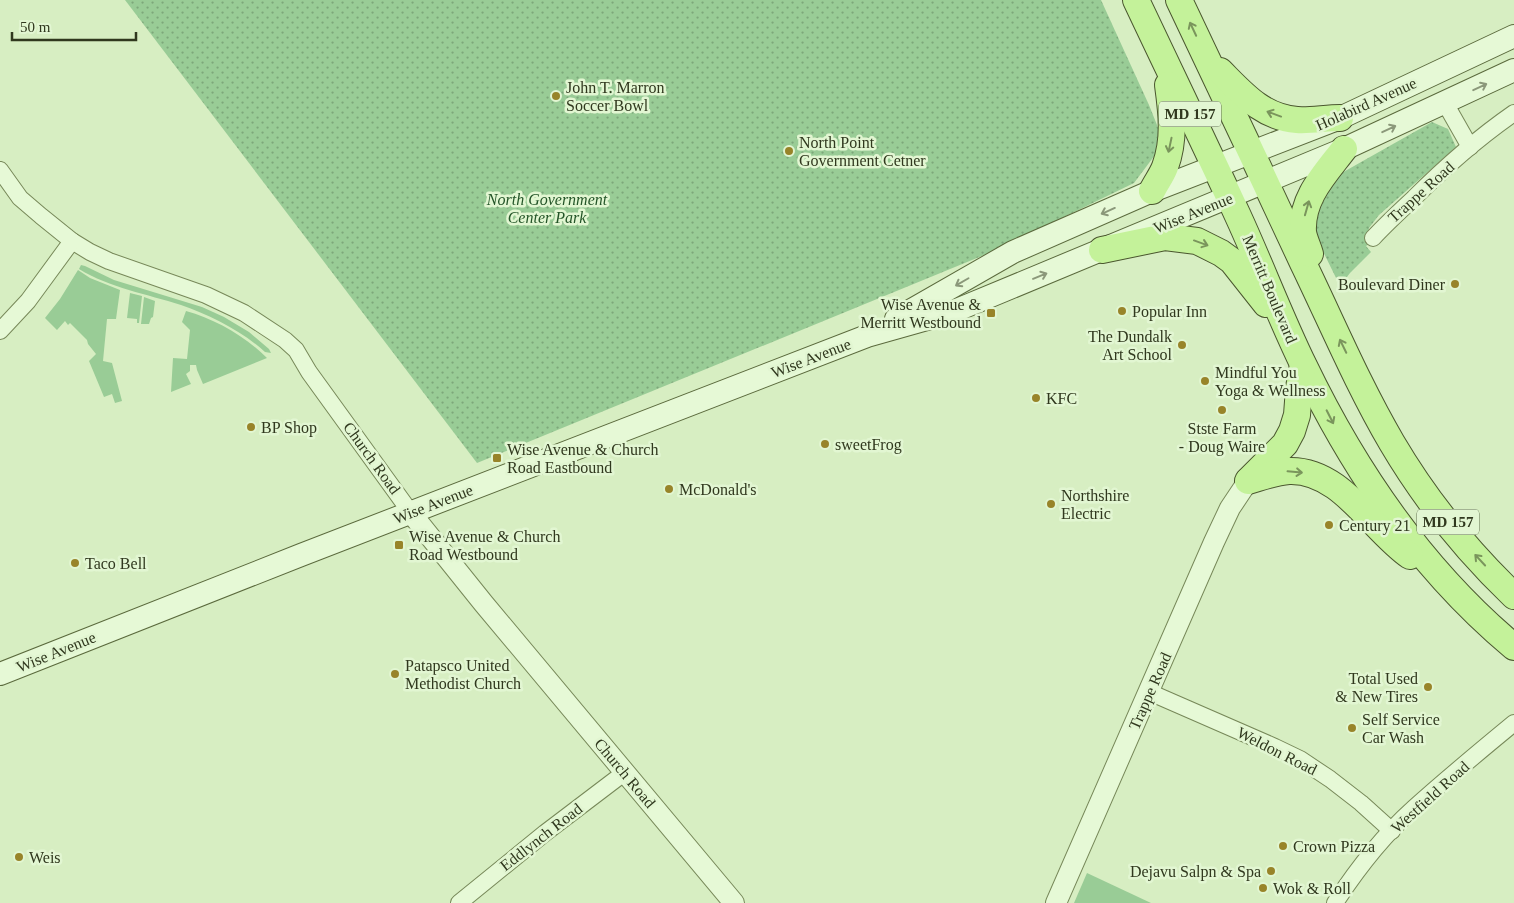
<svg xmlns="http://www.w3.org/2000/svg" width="1514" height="903" font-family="'Times New Roman',serif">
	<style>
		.grass { fill: #99cc96 }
		.park { fill: url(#park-dots) }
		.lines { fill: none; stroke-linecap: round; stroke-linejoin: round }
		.minor-casing { stroke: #778859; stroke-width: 18 }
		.tertiary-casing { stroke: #778859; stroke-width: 22 }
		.secondary-casing { stroke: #5b6a3d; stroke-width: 24 }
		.primary-casing { stroke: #4a562e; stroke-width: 28 }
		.minor { stroke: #e6f9d6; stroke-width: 16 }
		.tertiary { stroke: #e6f9d6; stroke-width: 20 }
		.secondary { stroke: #e6f9d6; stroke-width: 22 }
		.primary { stroke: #c4f29a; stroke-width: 26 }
		.oneway { stroke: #7a955c }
		.oneway2 { stroke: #8b987a }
		.poi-dot { fill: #988429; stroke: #e2f6d2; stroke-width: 2 }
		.labels { text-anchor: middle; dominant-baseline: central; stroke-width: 5; stroke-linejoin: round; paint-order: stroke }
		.shield { fill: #e2f6d2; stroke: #657154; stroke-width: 1 }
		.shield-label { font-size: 15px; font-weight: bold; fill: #30381e }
		.poi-label { font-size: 16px; fill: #30381e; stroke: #e2f6d2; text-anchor: start }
		.street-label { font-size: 16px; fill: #30381e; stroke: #e2f6d2 }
		.park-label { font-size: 16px; font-style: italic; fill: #245528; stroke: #e2f6d2 }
	</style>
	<defs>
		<pattern id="park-dots" width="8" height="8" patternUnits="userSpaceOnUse" patternTransform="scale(1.25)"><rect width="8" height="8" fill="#99cc96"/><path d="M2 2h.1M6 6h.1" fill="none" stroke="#7da77a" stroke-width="1.8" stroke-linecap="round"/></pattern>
	</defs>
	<rect width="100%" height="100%" fill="#d7eec2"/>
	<!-- grass -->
	<g class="grass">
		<path d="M 81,265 L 85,266 L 114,280 L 202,307 L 224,317 L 249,332 L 269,349 L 271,353 L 265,352 C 242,331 210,315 181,305 C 147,294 110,288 79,269 Z"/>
		<path d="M 78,270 L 90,278 L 120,290 L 116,319 L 107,319 L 103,361 L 112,363 L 122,401 L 115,403 L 112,394 L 104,397 L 89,361 L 96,354 L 88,344 L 87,340 L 70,323 L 68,325 L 65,321 L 57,330 L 45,318 L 60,299 Z"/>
		<path d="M 130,293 L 142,296 L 139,323 L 137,323 L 137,319 L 127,318 Z"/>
		<path d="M 144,297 L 155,301 L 153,317 L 151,318 L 149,324 L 141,324 Z"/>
		<path d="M 186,311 C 215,319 245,336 267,358 L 203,384 L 197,370 L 196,365 L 190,365 L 190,371 L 186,374 L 191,384 L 171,392 L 173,358 L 187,359 L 190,330 L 182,322 Z"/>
		<path d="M 1087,873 L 1151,903 L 1074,903 Z"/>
	</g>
	<!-- park -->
	<g class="park">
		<path d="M 125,0 L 1101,0 L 1149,105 L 1159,130 L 1155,155 L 1134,183 L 994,251 L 477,463 Z"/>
		<path d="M 1432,122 L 1448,129 L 1456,147 L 1379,215 L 1369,228 L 1368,237 L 1372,242 L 1366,246 L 1371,252 L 1350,273 L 1340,286 L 1311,227 L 1331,179 Z"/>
	</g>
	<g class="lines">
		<!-- minor casing -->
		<g class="minor-casing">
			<g id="minor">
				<path d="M 1445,103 L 1470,147"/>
				<path d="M 0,170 L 20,198 L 41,216 L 72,241 L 90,252 L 109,261 L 206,295 L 244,313 L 285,340 L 296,350 L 309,372 L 411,513"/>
				<path d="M 1373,238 C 1386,224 1400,211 1414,198 C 1445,167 1478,138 1514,113"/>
				<path d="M 0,331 L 28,301 L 72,241"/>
				<path d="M 1149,692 L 1275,747 L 1300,759 L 1330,779 L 1361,803 L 1392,831"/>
				<path d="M 459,903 L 545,833 L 624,773"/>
				<path d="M 1335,903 C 1357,869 1384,835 1414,808 C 1446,779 1480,751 1514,723"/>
			</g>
		</g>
		<!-- tertiary casing -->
		<g class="tertiary-casing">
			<g id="tertiary">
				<path d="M 411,513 L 484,604 L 734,903"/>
				<path d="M 1056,903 L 1214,542 L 1230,508 L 1248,481"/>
			</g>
		</g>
		<!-- secondary casing -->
		<g class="secondary-casing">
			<g id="secondary">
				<path d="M 896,319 L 1013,252 L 1152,191 L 1340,118 L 1514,36"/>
				<path d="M 0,674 L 301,555 L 867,336 L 952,312 L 1344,149 L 1514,70"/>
			</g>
		</g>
		<!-- primary casing -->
		<g class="primary-casing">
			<g id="primary">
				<path d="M 1136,0 C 1170,72 1205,144 1238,216 C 1261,266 1280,317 1304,366 C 1355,472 1423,571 1514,647"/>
				<path d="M 1179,0 C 1221,88 1262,175 1303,263 C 1332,323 1358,385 1392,443 C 1425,499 1467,551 1514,596"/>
				<path d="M 1220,71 C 1243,94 1262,117 1297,120 C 1310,121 1326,118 1340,118"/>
				<path d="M 1152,191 C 1156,183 1162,175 1165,167 C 1175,139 1172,114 1168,85"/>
				<path d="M 1102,250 L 1165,237 L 1197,241 L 1221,253 L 1232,261 L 1266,304"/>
				<path d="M 1310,254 C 1308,247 1304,239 1303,232 C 1301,198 1325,174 1344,149"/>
				<path d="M 1250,479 L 1285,444 L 1292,431 L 1297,415 L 1299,388 L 1303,365"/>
				<path d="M 1248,481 C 1262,477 1275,472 1289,471 C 1341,469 1372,530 1410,556"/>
			</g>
		</g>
		<!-- minor -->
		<use href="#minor" class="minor"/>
		<!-- tertiary -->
		<use href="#tertiary" class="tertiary"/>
		<!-- secondary -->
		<use href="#secondary" class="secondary"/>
		<!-- primary -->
		<use href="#primary" class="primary"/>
	</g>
	<!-- one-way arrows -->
	<defs><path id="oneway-shaft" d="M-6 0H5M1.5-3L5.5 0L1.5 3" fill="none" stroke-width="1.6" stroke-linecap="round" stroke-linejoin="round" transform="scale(1.25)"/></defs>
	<g class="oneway">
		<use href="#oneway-shaft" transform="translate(1193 29) rotate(-115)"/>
		<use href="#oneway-shaft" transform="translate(1274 114) rotate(-160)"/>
		<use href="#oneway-shaft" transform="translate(1170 145) rotate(102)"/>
		<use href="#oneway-shaft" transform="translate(1307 208) rotate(-74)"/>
		<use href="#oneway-shaft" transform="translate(1201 243) rotate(20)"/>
		<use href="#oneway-shaft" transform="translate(1343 346) rotate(-116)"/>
		<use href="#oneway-shaft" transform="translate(1330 417) rotate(63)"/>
		<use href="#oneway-shaft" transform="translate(1295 472) rotate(5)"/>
		<use href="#oneway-shaft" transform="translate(1480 560) rotate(-133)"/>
	</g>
	<g class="oneway2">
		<use href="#oneway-shaft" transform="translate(1480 87) rotate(-25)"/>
		<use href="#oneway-shaft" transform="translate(1389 129) rotate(-25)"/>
		<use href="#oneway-shaft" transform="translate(1108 211) rotate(156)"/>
		<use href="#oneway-shaft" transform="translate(1040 276) rotate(-22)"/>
		<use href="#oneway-shaft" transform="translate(962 282) rotate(150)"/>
	</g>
	<!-- markers -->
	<g class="poi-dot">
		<circle cx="556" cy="96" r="5"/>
		<circle cx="789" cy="151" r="5"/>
		<circle cx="1455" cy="284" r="5"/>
		<circle cx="1122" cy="311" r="5"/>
		<rect x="986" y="308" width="10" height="10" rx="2.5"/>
		<circle cx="1182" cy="345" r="5"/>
		<circle cx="1205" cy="381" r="5"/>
		<circle cx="1036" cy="398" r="5"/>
		<circle cx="1222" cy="410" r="5"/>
		<circle cx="251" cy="427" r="5"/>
		<circle cx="825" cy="444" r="5"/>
		<rect x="492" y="453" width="10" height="10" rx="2.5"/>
		<circle cx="669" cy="489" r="5"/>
		<circle cx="1051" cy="504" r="5"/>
		<circle cx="1329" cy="525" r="5"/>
		<rect x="394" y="540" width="10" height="10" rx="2.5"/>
		<circle cx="75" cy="563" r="5"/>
		<circle cx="395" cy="674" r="5"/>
		<circle cx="1428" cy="687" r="5"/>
		<circle cx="1352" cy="728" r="5"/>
		<circle cx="1283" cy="846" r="5"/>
		<circle cx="19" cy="857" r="5"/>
		<circle cx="1271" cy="871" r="5"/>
		<circle cx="1263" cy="888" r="5"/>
	</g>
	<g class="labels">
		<!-- shield labels -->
		<g class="shield">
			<rect x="1159" y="101.5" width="62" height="25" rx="4"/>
			<rect x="1417" y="509.5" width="62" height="25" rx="4"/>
		</g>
		<g class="shield-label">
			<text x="1190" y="114">MD 157</text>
			<text x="1448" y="522">MD 157</text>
		</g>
		<!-- poi labels -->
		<g class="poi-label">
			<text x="566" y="87">John T. Marron<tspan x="566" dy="18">Soccer Bowl</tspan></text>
			<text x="799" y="142">North Point<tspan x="799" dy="18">Government Cetner</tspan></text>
			<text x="1445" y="284" text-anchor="end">Boulevard Diner</text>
			<text x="981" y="304" text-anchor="end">Wise Avenue &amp;<tspan x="981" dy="18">Merritt Westbound</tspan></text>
			<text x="1132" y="311">Popular Inn</text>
			<text x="1172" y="336" text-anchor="end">The Dundalk<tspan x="1172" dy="18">Art School</tspan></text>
			<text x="1215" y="372">Mindful You<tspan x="1215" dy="18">Yoga &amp; Wellness</tspan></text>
			<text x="1046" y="398">KFC</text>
			<text x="261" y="427">BP Shop</text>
			<text x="1222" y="428" text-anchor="middle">Stste Farm<tspan x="1222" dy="18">- Doug Waire</tspan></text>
			<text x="835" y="444">sweetFrog</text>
			<text x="507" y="449">Wise Avenue &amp; Church<tspan x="507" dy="18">Road Eastbound</tspan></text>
			<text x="679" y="489">McDonald's</text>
			<text x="1061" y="495">Northshire<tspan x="1061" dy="18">Electric</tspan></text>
			<text x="1339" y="525">Century 21</text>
			<text x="409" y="536">Wise Avenue &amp; Church<tspan x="409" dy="18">Road Westbound</tspan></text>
			<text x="85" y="563">Taco Bell</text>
			<text x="405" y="665">Patapsco United<tspan x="405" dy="18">Methodist Church</tspan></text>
			<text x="1418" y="678" text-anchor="end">Total Used<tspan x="1418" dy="18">&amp; New Tires</tspan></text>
			<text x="1362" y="719">Self Service<tspan x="1362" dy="18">Car Wash</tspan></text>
			<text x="1293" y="846">Crown Pizza</text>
			<text x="29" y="857">Weis</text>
			<text x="1261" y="871" text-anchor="end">Dejavu Salpn &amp; Spa</text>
			<text x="1273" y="888">Wok &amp; Roll</text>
		</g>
		<!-- street labels -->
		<g class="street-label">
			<text transform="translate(1366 104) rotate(-24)">Holabird Avenue</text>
			<text transform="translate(1421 192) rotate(-42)">Trappe Road</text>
			<text transform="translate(1193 213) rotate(-22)">Wise Avenue</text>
			<text transform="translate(1270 289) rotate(67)">Merritt Boulevard</text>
			<text transform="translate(811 358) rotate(-21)">Wise Avenue</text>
			<text transform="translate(372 458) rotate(54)">Church Road</text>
			<text transform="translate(433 504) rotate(-21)">Wise Avenue</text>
			<text transform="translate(56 652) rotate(-22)">Wise Avenue</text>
			<text transform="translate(1150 691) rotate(-66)">Trappe Road</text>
			<text transform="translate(1277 751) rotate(27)">Weldon Road</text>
			<text transform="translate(625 773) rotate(50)">Church Road</text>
			<text transform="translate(1430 797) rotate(-42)">Westfield Road</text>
			<text transform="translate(541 837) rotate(-38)">Eddlynch Road</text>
		</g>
		<!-- park labels -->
		<g class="park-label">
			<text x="547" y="199">North Government<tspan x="547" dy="18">Center Park</tspan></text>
		</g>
	</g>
	<!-- scale -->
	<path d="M12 32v8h124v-8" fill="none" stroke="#30381e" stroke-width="2.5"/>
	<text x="20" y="32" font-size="15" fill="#30381e" stroke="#e2f6d2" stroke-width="4" paint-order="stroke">50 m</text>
</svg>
